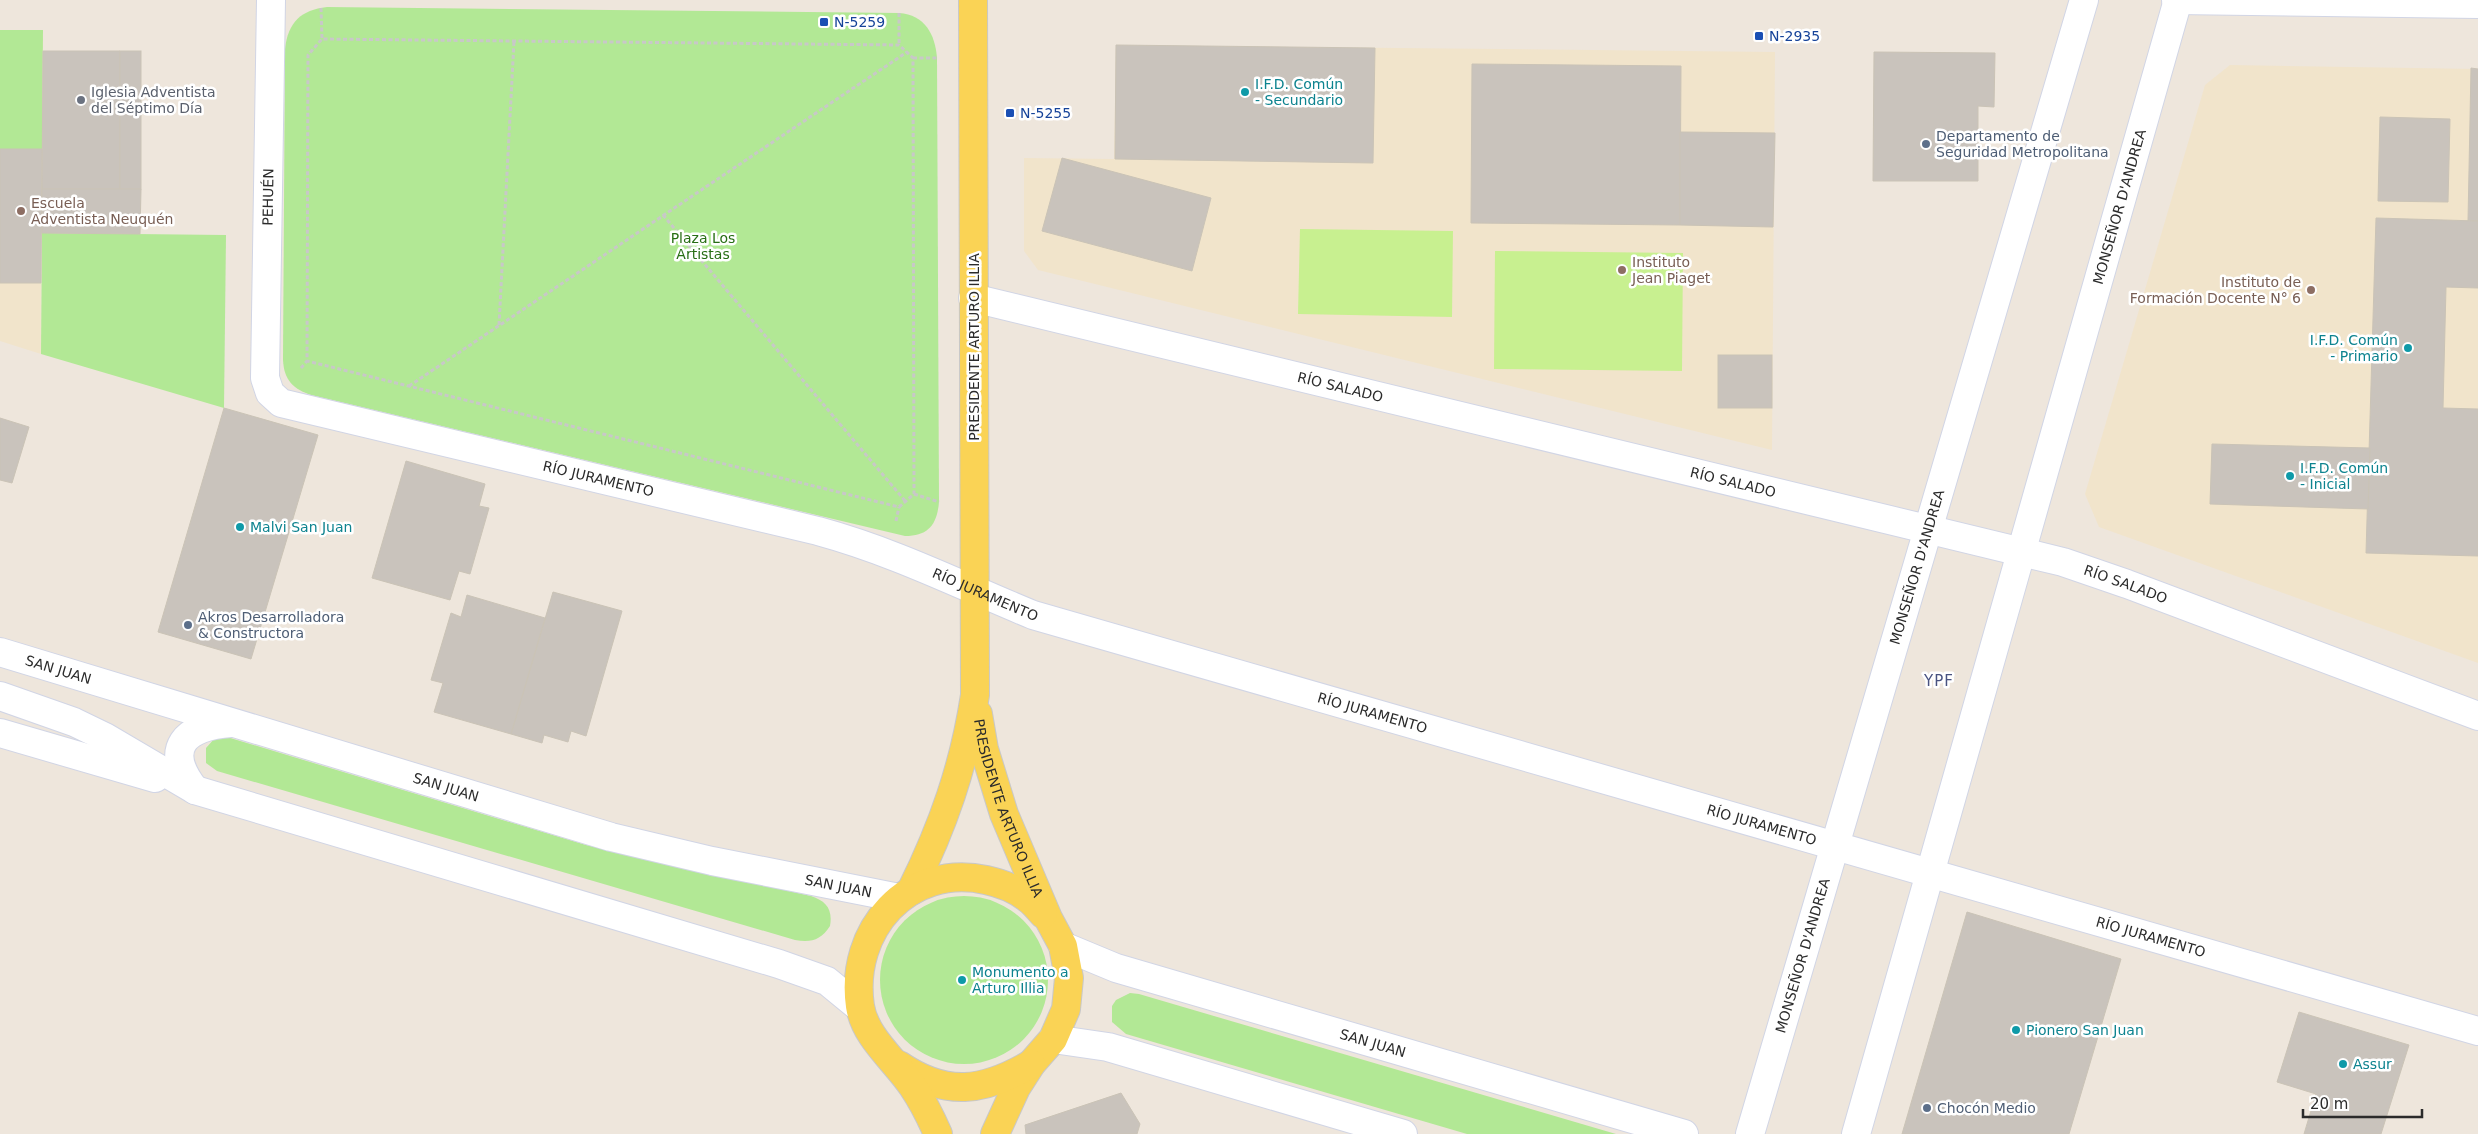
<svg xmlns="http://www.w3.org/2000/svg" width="2478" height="1134" font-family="'DejaVu Sans',sans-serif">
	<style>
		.education { fill: #f1e4cb }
		.green { fill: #b2e895 }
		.pitch { fill: #c8f090 }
		.building { fill: #c9c3bc; stroke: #cac3b6 }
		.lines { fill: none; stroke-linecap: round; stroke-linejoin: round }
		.street-casing { stroke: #d1d5e5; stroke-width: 30 }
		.secondary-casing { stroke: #d1d5e5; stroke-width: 30 }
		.primary-casing { stroke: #c8c8c8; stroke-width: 30 }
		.path { stroke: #c8c8c8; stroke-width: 3; stroke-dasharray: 4 2.5; stroke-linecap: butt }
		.street { stroke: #fff; stroke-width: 28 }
		.secondary { stroke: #fff; stroke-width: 28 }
		.primary { stroke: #fad355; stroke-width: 28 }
		.transit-dot { fill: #1a4fb4; stroke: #fff; stroke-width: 2 }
		.culture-dot { fill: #0f9aa8; stroke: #fff; stroke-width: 2 }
		.worship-dot { fill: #6b7280; stroke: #fff; stroke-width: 2 }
		.service-dot { fill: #5c6f8a; stroke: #fff; stroke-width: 2 }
		.education-dot { fill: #8d6e63; stroke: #fff; stroke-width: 2 }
		.labels { text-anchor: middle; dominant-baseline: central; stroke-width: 5; stroke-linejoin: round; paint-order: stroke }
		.transit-label { font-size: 14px; fill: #164399; stroke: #fff; text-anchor: start }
		.culture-label { font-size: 14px; fill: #0d838f; stroke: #fff; text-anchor: start }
		.worship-label { font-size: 14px; fill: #5b616d; stroke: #fff; text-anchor: start }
		.service-label { font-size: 14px; fill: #4e5e75; stroke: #fff; text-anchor: start }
		.street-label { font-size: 14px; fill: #2b2b2b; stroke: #fff }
		.education-label { font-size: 14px; fill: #785e54; stroke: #fff; text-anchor: start }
		.park-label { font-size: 14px; fill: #286e15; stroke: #fff }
		.neighbourhood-label { font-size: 15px; letter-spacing: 1px; fill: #485280; stroke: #fff }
	</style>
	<rect width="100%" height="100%" fill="#eee6dc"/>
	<!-- education -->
	<g class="education">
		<path d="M 0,30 L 43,30 L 41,354 L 0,341 Z"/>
		<path d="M 1116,45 L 1775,52 L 1772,450 L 1038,270 L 1024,251 L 1024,158 L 1114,159 Z"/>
		<path d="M 2230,65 L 2478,69 L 2478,663 L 2099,527 L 2085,494 L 2205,85 Z"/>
	</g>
	<!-- green -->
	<g class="green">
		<path d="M 327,7 L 899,13 C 925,15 935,34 937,58 L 939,502 C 937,525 928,536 905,536 L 311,395 C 293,389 284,380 283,360 L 285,49 C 288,22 301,10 327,7 Z"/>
		<path d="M 0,30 L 43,30 L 42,149 L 0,149 Z"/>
		<path d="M 42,233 L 226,235 L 224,408 L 41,354 Z"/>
		<path d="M 227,737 L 586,845 L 811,896 C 826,901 833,909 830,926 C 821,940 811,943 795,940 L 217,771 L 206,763 L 206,748 L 215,738 Z"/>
		<circle cx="964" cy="980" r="84"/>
		<path d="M 1130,993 L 1139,994 L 1616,1134 L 1467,1134 L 1126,1034 L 1112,1022 L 1112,1006 L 1116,1000 Z"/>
	</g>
	<!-- pitch -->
	<g class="pitch">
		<path d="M 1300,229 L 1453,231 L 1452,317 L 1298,314 Z"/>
		<path d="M 1495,251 L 1683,253 L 1682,371 L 1494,369 Z"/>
	</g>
	<!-- building -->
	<g class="building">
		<path d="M 1116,45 L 1375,48 L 1373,163 L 1115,159 Z"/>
		<path d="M 43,51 L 120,51 L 120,189 L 42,189 Z"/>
		<rect x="120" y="51" width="21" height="138"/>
		<path d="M 1874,52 L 1995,53 L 1994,107 L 1978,106 L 1978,181 L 1873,181 Z"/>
		<path d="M 1472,64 L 1681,66 L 1680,225 L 1471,223 Z"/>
		<path d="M 2471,68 L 2478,69 L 2478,221 L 2468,221 Z"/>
		<path d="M 2380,117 L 2450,119 L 2448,202 L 2378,201 Z"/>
		<path d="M 1680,132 L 1775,133 L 1773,227 L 1680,225 Z"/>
		<path d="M 0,149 L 42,149 L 41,283 L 0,283 Z"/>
		<path d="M 1062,158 L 1211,198 L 1192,271 L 1042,231 Z"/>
		<path d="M 42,189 L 141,189 L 140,234 L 42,233 Z"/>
		<path d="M 2376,218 L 2478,221 L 2478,288 L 2446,287 L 2443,408 L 2478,409 L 2478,556 L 2366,553 Z"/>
		<rect x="1718" y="355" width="54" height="53"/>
		<path d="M 224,408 L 318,435 L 251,659 L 158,632 Z"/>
		<path d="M 0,418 L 29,427 L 12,483 L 0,480 Z"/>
		<path d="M 2212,444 L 2370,448 L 2368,509 L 2210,504 Z"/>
		<path d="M 406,461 L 485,484 L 479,506 L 489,508 L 470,574 L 459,571 L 450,600 L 372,578 Z"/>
		<path d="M 553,592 L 622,611 L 586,736 L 571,731 L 568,742 L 544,735 L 542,743 L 511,734 Z"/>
		<path d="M 467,595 L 545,618 L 511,734 L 434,712 L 443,683 L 431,680 L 451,613 L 461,617 Z"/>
		<path d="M 1967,912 L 2121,959 L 2069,1134 L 1902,1134 Z"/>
		<path d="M 2299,1012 L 2409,1045 L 2381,1134 L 2304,1134 L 2316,1094 L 2277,1082 Z"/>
		<path d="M 1121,1093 L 1140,1124 L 1137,1134 L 1026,1134 L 1025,1125 Z"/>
	</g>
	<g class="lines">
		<!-- street casing -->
		<g class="street-casing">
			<g id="street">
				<path id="s1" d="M 271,0 L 265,378 L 270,393 L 281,403 L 818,531 C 895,552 960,585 1033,615 L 2478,1031"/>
				<path id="s2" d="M 973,298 L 2063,562 L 2127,584 L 2478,716"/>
				<path id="s3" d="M 1750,1134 L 2084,0"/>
				<path id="s4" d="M 1856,1134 L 2178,0"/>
			</g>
		</g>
		<!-- secondary casing -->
		<g class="secondary-casing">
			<g id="secondary">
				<path d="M 2176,0 L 2478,4"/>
				<path id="s5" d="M 0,652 L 611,837 L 712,861 L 899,898"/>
				<path d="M 0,696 L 74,722 L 105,737 L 195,790 L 779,964 L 827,981 L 860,1008"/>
				<path d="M 0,733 L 155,778"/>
				<path d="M 195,790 C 162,748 185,726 231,723"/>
				<path id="s6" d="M 1063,946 L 1116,968 L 1684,1134"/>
				<path d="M 1053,1039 L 1108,1047 L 1403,1134"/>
			</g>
		</g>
		<!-- primary casing -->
		<g class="primary-casing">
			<g id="primary">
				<path id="s7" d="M 978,714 L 984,749 L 1004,814 L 1048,918 L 1063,946 L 1069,978 L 1066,1009 L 1053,1039 L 1032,1063 L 1016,1088 L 995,1134"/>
				<path d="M 911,891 C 943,826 964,767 975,695 L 973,0"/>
				<path d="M 899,1065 C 946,1097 983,1092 1031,1064"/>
				<path d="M 938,1134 C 931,1118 923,1102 913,1087 C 896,1061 865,1038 860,1006 C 849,930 908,863 986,880 C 1000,883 1016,889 1027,898 C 1033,902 1038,908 1043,914"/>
			</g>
		</g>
		<!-- path -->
		<g class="path">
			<path d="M 321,8 L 322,39"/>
			<path d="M 899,13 L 899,45"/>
			<path d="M 913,58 L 937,58"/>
			<path d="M 663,215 L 906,502"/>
			<path d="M 499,325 L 514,41"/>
			<path d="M 301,368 L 307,361 L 308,55 L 322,39 L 899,45 L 913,58 L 914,494 L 899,507 L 307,361"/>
			<path d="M 409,386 L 907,52"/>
			<path d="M 914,494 L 939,502"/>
			<path d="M 896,521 L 899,507"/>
		</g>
		<!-- street -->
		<use href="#street" class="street"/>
		<!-- secondary -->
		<use href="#secondary" class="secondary"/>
		<!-- primary -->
		<use href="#primary" class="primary"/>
	</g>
	<!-- markers -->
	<g class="transit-dot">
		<rect x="819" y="17" width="10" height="10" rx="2.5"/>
		<rect x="1754" y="31" width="10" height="10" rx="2.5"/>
		<rect x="1005" y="108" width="10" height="10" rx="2.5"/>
	</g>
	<g class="culture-dot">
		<circle cx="1245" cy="92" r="5"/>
		<circle cx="2408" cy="348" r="5"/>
		<circle cx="2290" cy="476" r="5"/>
		<circle cx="240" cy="527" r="5"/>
		<circle cx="962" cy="980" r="5"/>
		<circle cx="2016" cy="1030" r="5"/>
		<circle cx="2343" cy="1064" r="5"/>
	</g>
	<circle class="worship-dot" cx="81" cy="100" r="5"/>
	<g class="service-dot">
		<circle cx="1926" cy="144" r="5"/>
		<circle cx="188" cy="625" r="5"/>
		<circle cx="1927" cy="1108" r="5"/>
	</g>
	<g class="education-dot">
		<circle cx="21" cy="211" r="5"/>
		<circle cx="1622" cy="270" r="5"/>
		<circle cx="2311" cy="290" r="5"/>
	</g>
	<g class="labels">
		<!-- transit labels -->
		<g class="transit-label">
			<text x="834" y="22">N-5259</text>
			<text x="1769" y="36">N-2935</text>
			<text x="1020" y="113">N-5255</text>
		</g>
		<!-- culture labels -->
		<g class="culture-label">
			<text x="1255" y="84">I.F.D. Común<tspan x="1255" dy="16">- Secundario</tspan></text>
			<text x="2398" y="340" text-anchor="end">I.F.D. Común<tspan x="2398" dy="16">- Primario</tspan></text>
			<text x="2300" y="468">I.F.D. Común<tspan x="2300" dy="16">- Inicial</tspan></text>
			<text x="250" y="527">Malvi San Juan</text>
			<text x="972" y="972">Monumento a<tspan x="972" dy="16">Arturo Illia</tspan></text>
			<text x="2026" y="1030">Pionero San Juan</text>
			<text x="2353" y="1064">Assur</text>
		</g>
		<!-- worship labels -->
		<g class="worship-label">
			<text x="91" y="92">Iglesia Adventista<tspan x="91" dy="16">del Séptimo Día</tspan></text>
		</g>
		<!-- service labels -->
		<g class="service-label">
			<text x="1936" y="136">Departamento de<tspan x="1936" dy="16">Seguridad Metropolitana</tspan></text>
			<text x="198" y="617">Akros Desarrolladora<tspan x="198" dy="16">&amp; Constructora</tspan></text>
			<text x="1937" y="1108">Chocón Medio</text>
		</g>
		<!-- street labels -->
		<g class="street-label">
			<text transform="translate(268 197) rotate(-89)">PEHUÉN</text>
			<text stroke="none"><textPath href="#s4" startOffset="964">MONSEÑOR D'ANDREA</textPath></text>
			<text transform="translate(974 347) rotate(-90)">PRESIDENTE ARTURO ILLIA</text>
			<text stroke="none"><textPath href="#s2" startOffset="378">RÍO SALADO</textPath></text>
			<text stroke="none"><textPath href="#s1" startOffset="735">RÍO JURAMENTO</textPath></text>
			<text stroke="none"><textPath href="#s2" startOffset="782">RÍO SALADO</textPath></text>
			<text stroke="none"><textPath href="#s3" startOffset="591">MONSEÑOR D'ANDREA</textPath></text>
			<text stroke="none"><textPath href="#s2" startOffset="1188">RÍO SALADO</textPath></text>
			<text stroke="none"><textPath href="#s1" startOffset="1140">RÍO JURAMENTO</textPath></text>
			<text stroke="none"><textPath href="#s5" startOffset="61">SAN JUAN</textPath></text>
			<text stroke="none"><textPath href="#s1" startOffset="1545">RÍO JURAMENTO</textPath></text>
			<text stroke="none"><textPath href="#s5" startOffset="466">SAN JUAN</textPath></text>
			<text stroke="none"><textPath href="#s7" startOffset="99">PRESIDENTE ARTURO ILLIA</textPath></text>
			<text stroke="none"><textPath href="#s1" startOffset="1950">RÍO JURAMENTO</textPath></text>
			<text stroke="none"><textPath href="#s5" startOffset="871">SAN JUAN</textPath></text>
			<text stroke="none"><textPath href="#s1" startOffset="2355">RÍO JURAMENTO</textPath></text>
			<text stroke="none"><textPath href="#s3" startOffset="186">MONSEÑOR D'ANDREA</textPath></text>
			<text stroke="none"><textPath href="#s6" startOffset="325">SAN JUAN</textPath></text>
		</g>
		<!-- education labels -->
		<g class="education-label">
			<text x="31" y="203">Escuela<tspan x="31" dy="16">Adventista Neuquén</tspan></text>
			<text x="1632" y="262">Instituto<tspan x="1632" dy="16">Jean Piaget</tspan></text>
			<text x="2301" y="282" text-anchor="end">Instituto de<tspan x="2301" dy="16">Formación Docente N° 6</tspan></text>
		</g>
		<!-- park labels -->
		<g class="park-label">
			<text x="703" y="238">Plaza Los<tspan x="703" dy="16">Artistas</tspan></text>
		</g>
		<!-- neighbourhood labels -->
		<g class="neighbourhood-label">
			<text x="1939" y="681">YPF</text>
		</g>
	</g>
	<!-- scale -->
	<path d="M2303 1109v8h119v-8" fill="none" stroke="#2b2b2b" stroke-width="2.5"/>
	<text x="2310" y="1109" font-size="15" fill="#2b2b2b" stroke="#ffffff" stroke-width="4" paint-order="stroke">20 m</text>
</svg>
